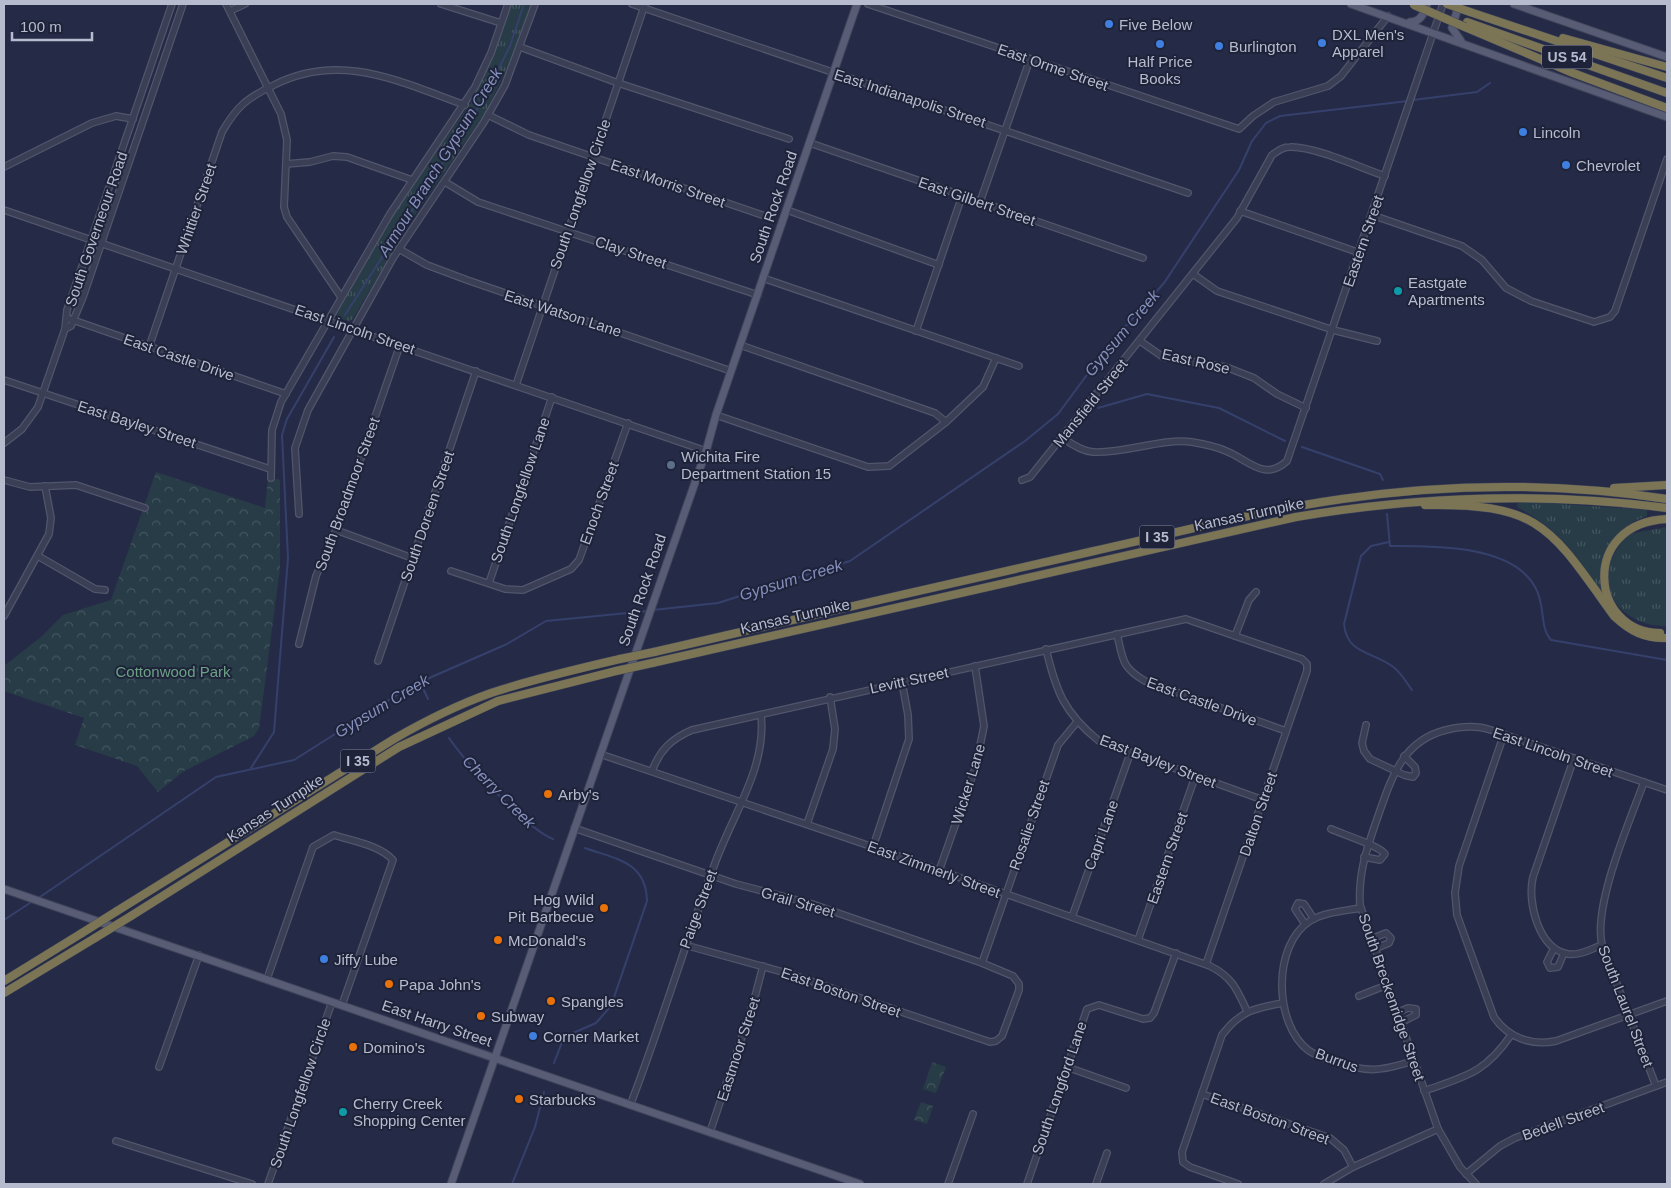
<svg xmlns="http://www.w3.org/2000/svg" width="1671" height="1188" font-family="Helvetica,sans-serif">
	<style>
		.grass { fill: url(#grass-tufts) }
		.forest { fill: url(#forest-crowns) }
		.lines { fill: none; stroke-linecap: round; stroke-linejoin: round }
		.stream { stroke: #36406c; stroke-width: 2 }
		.minor-casing { stroke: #52566c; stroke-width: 8 }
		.major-casing { stroke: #40455b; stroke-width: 9 }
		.highway-casing { stroke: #41465c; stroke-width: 9 }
		.minor { stroke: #3a3f55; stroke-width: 5.5 }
		.major { stroke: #585d75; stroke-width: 7 }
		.highway { stroke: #7b7556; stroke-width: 8 }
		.highway-bridge-casing { stroke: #41465c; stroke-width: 9; stroke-linecap: butt }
		.highway-bridge { stroke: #7b7556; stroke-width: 8 }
		.shop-dot { fill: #3f7fe0; stroke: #1e233a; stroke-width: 2 }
		.culture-dot { fill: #0f9aa8; stroke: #1e233a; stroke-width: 2 }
		.service-dot { fill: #5c6f8a; stroke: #1e233a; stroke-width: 2 }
		.food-dot { fill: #e8710a; stroke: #1e233a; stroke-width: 2 }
		.labels { text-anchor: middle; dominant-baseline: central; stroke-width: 4; stroke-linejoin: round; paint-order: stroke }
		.shield { fill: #1e233a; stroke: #898da2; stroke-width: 1 }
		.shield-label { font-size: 14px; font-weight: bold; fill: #b7bbce }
		.poi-label { font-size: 15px; fill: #b7bbce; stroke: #1e233a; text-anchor: start }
		.street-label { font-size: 15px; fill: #b7bbce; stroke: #1e233a }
		.park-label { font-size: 15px; fill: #6ca184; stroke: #1e233a }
		.water-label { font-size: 16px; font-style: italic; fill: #848fbc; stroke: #1e233a }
	</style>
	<defs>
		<pattern id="grass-tufts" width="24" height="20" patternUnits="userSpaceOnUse" patternTransform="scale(1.25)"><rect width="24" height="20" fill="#273c46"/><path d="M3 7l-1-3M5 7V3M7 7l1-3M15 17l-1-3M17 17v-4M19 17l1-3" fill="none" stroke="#445660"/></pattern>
		<pattern id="forest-crowns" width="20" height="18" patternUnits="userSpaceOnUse" patternTransform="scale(1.25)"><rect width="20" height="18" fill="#273c46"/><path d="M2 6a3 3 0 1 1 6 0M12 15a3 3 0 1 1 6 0" fill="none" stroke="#445660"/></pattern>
	</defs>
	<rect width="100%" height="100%" fill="#252b46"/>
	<!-- grass -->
	<g class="grass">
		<path d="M 512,4 L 531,4 L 510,63 L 483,116 L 404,231 L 353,319 L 349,321 L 339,318 L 335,313 L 387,224 L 473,99 L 492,58 Z"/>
		<path d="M 1518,501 L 1647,510 L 1647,516 C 1613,527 1592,560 1604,595 C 1575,554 1563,532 1517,507 Z"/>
		<path d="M 1667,527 L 1667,626 C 1633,627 1600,602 1610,564 C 1613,553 1621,543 1628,534 Z"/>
	</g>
	<!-- forest -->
	<g class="forest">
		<path d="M 156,472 L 265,508 L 268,478 L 280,480 L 280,568 L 259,728 L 254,736 L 184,771 L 158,792 L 137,766 L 75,745 L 84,718 L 4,691 L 4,666 L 41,637 L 63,615 L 111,600 Z"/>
		<path d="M 932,1062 L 946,1067 L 936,1093 L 923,1089 Z"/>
		<path d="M 921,1102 L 933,1106 L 927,1124 L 914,1120 Z"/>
	</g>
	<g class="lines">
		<!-- stream -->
		<g class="stream">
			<path d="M 1413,100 L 1477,92 L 1490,83"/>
			<path d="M 345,315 L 483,100 L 510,46 L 524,4"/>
			<path d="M 1098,408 L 1147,394 L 1219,408 L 1285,441"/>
			<path d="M 1302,447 L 1380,474 L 1383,480"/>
			<path d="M 1387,514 L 1390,546 C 1431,546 1512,544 1535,587 C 1546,605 1539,627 1551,640 L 1667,660"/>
			<path d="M 1389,542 L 1371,546 L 1361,556 L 1344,624 C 1347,654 1371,651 1392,666 C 1400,671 1406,682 1412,690"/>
			<path d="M 653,610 L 718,603 L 850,561 L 1025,441 L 1058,414 L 1109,345 L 1164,283 L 1239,170 L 1252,141 L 1266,123 L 1280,116 L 1408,101"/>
			<path d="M 420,682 L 428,699"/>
			<path d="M 449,738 C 466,763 527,829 553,839"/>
			<path d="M 251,768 L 274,732 L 288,558 L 282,435 L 287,419 L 334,337"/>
			<path d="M 37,899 L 216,777 L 294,760 L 411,686 L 507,644 L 546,621 L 648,611"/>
			<path d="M 4,920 L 33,901"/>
			<path d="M 554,1063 L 564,1037 L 596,1023 L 611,1006 L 647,901 C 646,861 615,859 585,848"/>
			<path d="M 512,1184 L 535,1127 L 544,1092"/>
		</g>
		<!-- minor casing -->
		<g class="minor-casing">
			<g id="minor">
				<path d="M 226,4 L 281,114 L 287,140 L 284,207 L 287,217 L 341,297"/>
				<path d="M 441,4 L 501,23"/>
				<path d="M 632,4 L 1188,193"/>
				<path d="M 868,4 L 1239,129 L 1253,116 L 1274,102 L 1328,86 L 1341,76 L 1388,16"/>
				<path d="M 230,11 L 245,4"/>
				<path d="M 520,47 L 618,83 L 789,139"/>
				<path d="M 488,115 L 529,135 L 765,216"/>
				<path d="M 810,143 L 1143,258"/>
				<path d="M 286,164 L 310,162 L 333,156 L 347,157 L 412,180"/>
				<path d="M 4,167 L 92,123 L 116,116 L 133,119"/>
				<path d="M 445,182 L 478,202 L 758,295"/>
				<path d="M 980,202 L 1030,59"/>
				<path d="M 4,210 L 706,451"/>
				<path d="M 787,210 L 939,265"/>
				<path d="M 1240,211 L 1360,253"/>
				<path d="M 1372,215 L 1462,246 L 1482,260 L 1506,288 L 1531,301 L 1594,322 L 1610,317 L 1615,311 L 1667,159"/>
				<path d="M 399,249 L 427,265 L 467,280 L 731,371"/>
				<path d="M 1193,274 L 1217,291 L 1333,330 L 1377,341"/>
				<path d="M 763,278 L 1019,366"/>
				<path d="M 70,319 L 286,394"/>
				<path d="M 65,329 L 71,326 L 83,297 L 183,4"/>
				<path d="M 916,331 L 962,196"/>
				<path d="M 1140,341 L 1163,357 L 1226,367 L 1254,378 L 1277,394 L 1306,408"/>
				<path d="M 740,345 L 935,413 L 946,422"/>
				<path d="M 149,347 L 222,132 C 237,106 247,98 274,85 C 341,51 400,82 465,105"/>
				<path d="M 4,380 L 270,469"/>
				<path d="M 516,385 L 645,4"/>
				<path d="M 716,415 L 868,467 L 889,466 L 946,422 L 983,387 L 996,358"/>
				<path d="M 1062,437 C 1071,444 1081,451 1093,452 C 1124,454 1161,438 1192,442 C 1204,444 1215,446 1226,451 C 1249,460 1264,482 1287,461 L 1443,4"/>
				<path d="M 4,443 L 22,429 L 38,407 L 65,329 L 67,310 L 172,4"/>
				<path d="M 271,478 L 272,430 L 281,402 L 390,214 L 475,87 L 491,53 L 508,4"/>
				<path d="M 4,480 L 30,487 L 76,485 L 145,508"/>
				<path d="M 1022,480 L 1030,477 L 1237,218 L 1272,155 C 1278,151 1282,147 1290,147 C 1314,146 1361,168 1385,176"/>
				<path d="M 299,514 L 295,448 L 308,410 L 393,258 L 484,122 L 505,85 L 535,4"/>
				<path d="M 336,530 L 412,558"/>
				<path d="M 38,556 L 95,589 L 105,590"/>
				<path d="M 451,571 L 505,589 L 523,590 L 571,569 L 579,560 L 628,423"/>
				<path d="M 489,583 L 552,397"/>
				<path d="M 4,616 L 49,534 L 51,518 L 45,486"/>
				<path d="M 1117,634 C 1123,659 1121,667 1145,681 L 1286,731"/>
				<path d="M 1235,636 L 1249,600 L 1256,592"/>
				<path d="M 299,644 L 316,576 L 336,530 L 400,345"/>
				<path d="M 1046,649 C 1056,691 1064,713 1099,741 L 1263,800"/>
				<path d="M 378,661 L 476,371"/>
				<path d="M 1366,725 L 1362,743 L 1364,751 L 1370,759 L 1404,775 L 1413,777 L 1416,773 L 1415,767 L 1404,756"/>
				<path d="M 1504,734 L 1459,866 L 1455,893 L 1457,915 L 1494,1017 C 1508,1038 1532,1046 1556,1041 L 1667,1001"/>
				<path d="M 600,754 L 873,847 L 1210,966 C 1232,977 1237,989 1247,1011"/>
				<path d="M 1574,758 L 1533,877 C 1527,901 1538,949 1568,954 C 1579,956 1591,949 1602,945"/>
				<path d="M 652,771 C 660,750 671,739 692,730 L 1186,619 L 1302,659 L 1307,664 L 1307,671 L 1206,964"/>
				<path d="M 1644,782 C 1629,823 1593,905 1602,945 L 1656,1086"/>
				<path d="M 807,824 L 833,749 L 835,729 L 830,697"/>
				<path d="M 574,828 L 736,884 L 812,904 L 982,963 L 1013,976 L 1019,984 L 1019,990 L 1002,1036 L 996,1041 L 990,1042 L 790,974 L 685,945"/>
				<path d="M 1331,829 C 1342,834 1380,846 1385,854 L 1380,860 L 1364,857"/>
				<path d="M 873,847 L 909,739 L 908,715 L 902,682"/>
				<path d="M 939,871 L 976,766 L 984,726 L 975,666"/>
				<path d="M 1361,908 C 1345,911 1324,912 1310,921 C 1272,945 1274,1024 1308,1050 C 1316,1056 1327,1059 1336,1062 C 1368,1073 1381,1071 1413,1061"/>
				<path d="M 1072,917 L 1130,754"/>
				<path d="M 1305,924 L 1295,909 L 1298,903 L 1304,904 L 1314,919"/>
				<path d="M 1371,939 L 1386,933 L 1391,938 L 1389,943 L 1374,949"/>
				<path d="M 1138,940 L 1195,777"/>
				<path d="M 1554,948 L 1547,962 L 1550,968 L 1558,967 L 1564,953"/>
				<path d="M 982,963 L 1058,745 L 1077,722"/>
				<path d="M 267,979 L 313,847 L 334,835 C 352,841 380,845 393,860 L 342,1005"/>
				<path d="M 1359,996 L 1387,985"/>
				<path d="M 1396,1013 L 1408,1008 L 1416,1009 L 1416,1015 L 1400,1023"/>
				<path d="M 159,1067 L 199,955"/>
				<path d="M 1067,1067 L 1126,1088"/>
				<path d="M 1424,1091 C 1466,1076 1485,1073 1511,1035"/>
				<path d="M 1202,1094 L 1330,1138 L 1344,1150 L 1353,1167"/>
				<path d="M 631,1103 C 661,1025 685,944 714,866 C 731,817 767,768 761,715"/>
				<path d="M 710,1132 L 753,1004 L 763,966"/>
				<path d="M 116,1141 L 252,1184"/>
				<path d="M 1466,1174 L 1500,1146 L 1515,1138 L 1667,1082"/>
				<path d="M 268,1184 L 332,1002"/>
				<path d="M 948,1184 L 973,1114"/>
				<path d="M 1027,1184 L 1087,1009 L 1099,1005 L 1143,1019 L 1150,1018 L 1154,1013 L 1176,953"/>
				<path d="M 1096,1184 L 1107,1153"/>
				<path d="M 1238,1184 L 1190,1167 L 1183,1162 L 1182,1152 L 1222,1035 C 1240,1011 1255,1008 1283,1003"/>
				<path d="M 1324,1184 L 1353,1167 L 1438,1129"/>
				<path d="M 1476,1184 L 1460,1167 L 1438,1129 L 1360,905 C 1358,873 1367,848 1377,819 C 1391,780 1401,741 1446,730 C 1462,726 1476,725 1491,730 L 1667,790"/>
			</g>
		</g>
		<!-- major casing -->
		<g class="major-casing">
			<g id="major">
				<path d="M 1351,4 L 1667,117"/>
				<path d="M 1459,4 L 1452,28 L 1461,41"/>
				<path d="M 1514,4 L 1667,57"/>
				<path d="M 1410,22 C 1421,22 1424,13 1427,4"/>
				<path d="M 4,889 L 860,1184"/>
				<path d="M 451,1184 L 706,451 L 716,415 L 857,4"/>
			</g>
		</g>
		<!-- highway casing -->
		<g class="highway-casing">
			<g id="highway">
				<path d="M 1470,12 L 1667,78"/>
				<path d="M 1467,22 L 1667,93"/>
				<path d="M 1465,27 L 1573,73 L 1667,108"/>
				<path d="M 1563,38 L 1667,67"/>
				<path d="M 1614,488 L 1667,485"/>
				<path d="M 1425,505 C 1541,503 1550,527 1614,616 C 1630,631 1645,639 1667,638"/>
				<path d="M 1660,633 C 1590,633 1579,523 1667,519"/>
				<path d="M 654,652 C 801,618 947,584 1094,551 C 1176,533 1258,511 1342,499 C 1450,483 1560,483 1667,499"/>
				<path d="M 652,663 L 1296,517 C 1420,496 1543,492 1667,508"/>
				<path d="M 117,911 L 394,739 C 425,721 457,705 491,693 C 533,679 577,669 620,659"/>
				<path d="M 131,916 L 399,747 L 498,701 L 616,671"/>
				<path d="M 4,981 L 82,933"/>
				<path d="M 4,993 L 95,938"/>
			</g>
		</g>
		<!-- minor -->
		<use href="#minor" class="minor"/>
		<!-- major -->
		<use href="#major" class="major"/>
		<!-- highway -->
		<use href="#highway" class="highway"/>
		<!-- highway-bridge casing -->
		<g class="highway-bridge-casing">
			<g id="highway-bridge">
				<path d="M 1447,4 L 1470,12"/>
				<path d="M 1414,5 L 1465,27"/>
				<path d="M 620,659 L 654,652"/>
				<path d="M 616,671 L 652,663"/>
				<path d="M 82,933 L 117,911"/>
				<path d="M 95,938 L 131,916"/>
			</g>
		</g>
		<!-- highway-bridge -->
		<use href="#highway-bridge" class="highway-bridge"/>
	</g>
	<!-- markers -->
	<g class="shop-dot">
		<circle cx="1109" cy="24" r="5"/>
		<circle cx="1322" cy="43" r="5"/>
		<circle cx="1160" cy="44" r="5"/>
		<circle cx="1219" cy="46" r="5"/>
		<circle cx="1523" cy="132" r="5"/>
		<circle cx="1566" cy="165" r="5"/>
		<circle cx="324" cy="959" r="5"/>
		<circle cx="533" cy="1036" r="5"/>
	</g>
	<g class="culture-dot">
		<circle cx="1398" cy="291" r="5"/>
		<circle cx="343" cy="1112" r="5"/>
	</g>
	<circle class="service-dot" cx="671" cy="465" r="5"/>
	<g class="food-dot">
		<circle cx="548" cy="794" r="5"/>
		<circle cx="604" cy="908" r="5"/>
		<circle cx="498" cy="940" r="5"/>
		<circle cx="389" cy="984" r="5"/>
		<circle cx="551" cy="1001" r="5"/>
		<circle cx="481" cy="1016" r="5"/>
		<circle cx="353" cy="1047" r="5"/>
		<circle cx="519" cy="1099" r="5"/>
	</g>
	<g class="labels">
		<!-- shield labels -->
		<g class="shield">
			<rect x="1542" y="45.5" width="50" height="23" rx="4"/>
			<rect x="1139.5" y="525.5" width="35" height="23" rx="4"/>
			<rect x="340.5" y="749.5" width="35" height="23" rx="4"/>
		</g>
		<g class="shield-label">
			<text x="1567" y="57">US 54</text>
			<text x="1157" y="537">I 35</text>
			<text x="358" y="761">I 35</text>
		</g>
		<!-- poi labels -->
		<g class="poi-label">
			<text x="1119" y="24">Five Below</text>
			<text x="1332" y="34">DXL Men's<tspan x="1332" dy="17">Apparel</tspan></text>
			<text x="1229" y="46">Burlington</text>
			<text x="1160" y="61" text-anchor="middle">Half Price<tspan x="1160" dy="17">Books</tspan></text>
			<text x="1533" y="132">Lincoln</text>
			<text x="1576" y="165">Chevrolet</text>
			<text x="1408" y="282">Eastgate<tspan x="1408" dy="17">Apartments</tspan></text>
			<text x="681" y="456">Wichita Fire<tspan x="681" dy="17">Department Station 15</tspan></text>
			<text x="558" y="794">Arby's</text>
			<text x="594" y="899" text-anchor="end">Hog Wild<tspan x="594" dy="17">Pit Barbecue</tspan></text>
			<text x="508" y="940">McDonald's</text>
			<text x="334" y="959">Jiffy Lube</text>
			<text x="399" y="984">Papa John's</text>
			<text x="561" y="1001">Spangles</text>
			<text x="491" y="1016">Subway</text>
			<text x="543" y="1036">Corner Market</text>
			<text x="363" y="1047">Domino's</text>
			<text x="529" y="1099">Starbucks</text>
			<text x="353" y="1103">Cherry Creek<tspan x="353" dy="17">Shopping Center</tspan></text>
		</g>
		<!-- street labels -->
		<g class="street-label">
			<text transform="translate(1053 67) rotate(19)">East Orme Street</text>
			<text transform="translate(910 98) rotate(18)">East Indianapolis Street</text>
			<text transform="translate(668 183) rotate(19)">East Morris Street</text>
			<text transform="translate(580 194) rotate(-71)">South Longfellow Circle</text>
			<text transform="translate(977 201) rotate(19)">East Gilbert Street</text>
			<text transform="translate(773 207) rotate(-71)">South Rock Road</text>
			<text transform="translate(196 209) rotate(-71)">Whittier Street</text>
			<text transform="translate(96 229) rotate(-71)">South Governeour Road</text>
			<text transform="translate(1363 241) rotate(-71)">Eastern Street</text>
			<text transform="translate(631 252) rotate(18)">Clay Street</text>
			<text transform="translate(563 313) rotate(18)">East Watson Lane</text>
			<text transform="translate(355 329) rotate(19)">East Lincoln Street</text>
			<text transform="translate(179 357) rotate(19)">East Castle Drive</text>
			<text transform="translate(1196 361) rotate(13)">East Rose</text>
			<text transform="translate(1090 403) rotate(-51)">Mansfield Street</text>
			<text transform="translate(137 424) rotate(18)">East Bayley Street</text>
			<text transform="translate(520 490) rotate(-71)">South Longfellow Lane</text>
			<text transform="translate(347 494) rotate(-70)">South Broadmoor Street</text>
			<text transform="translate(599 503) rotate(-70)">Enoch Street</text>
			<text transform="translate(1249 514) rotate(-12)">Kansas Turnpike</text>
			<text transform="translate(427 516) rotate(-71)">South Doreen Street</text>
			<text transform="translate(642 590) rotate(-71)">South Rock Road</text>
			<text transform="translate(795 616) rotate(-13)">Kansas Turnpike</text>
			<text transform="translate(909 680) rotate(-12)">Levitt Street</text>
			<text transform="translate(1202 701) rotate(20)">East Castle Drive</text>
			<text transform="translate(1553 752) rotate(19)">East Lincoln Street</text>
			<text transform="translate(1158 761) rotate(21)">East Bayley Street</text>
			<text transform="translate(968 784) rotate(-73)">Wicker Lane</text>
			<text transform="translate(275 808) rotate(-33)">Kansas Turnpike</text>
			<text transform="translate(1258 814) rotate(-71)">Dalton Street</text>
			<text transform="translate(1029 825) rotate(-71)">Rosalie Street</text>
			<text transform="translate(1101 835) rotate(-70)">Capri Lane</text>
			<text transform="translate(1167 858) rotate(-71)">Eastern Street</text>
			<text transform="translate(934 869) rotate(20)">East Zimmerly Street</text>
			<text transform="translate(798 902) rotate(16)">Grail Street</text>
			<text transform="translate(698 909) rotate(-70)">Paige Street</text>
			<text transform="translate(841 992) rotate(19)">East Boston Street</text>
			<text transform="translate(1392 997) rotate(71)">South Breckenridge Street</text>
			<text transform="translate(1626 1006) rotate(69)">South Laurel Street</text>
			<text transform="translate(437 1023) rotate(19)">East Harry Street</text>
			<text transform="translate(738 1049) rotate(-72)">Eastmoor Street</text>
			<text transform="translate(1337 1060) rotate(20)">Burrus</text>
			<text transform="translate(1059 1088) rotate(-71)">South Longford Lane</text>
			<text transform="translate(300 1093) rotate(-71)">South Longfellow Circle</text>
			<text transform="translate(1270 1118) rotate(20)">East Boston Street</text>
			<text transform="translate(1563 1121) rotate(-20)">Bedell Street</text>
		</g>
		<!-- park labels -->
		<g class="park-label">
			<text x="173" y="671">Cottonwood Park</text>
		</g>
		<!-- water labels -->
		<g class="water-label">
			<text transform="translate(440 162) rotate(-58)">Armour Branch Gypsum Creek</text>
			<text transform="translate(1122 333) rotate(-50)">Gypsum Creek</text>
			<text transform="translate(791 580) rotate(-17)">Gypsum Creek</text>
			<text transform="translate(382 706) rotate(-31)">Gypsum Creek</text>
			<text transform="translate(499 792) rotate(45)">Cherry Creek</text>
		</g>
	</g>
	<!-- border -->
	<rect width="1671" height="1188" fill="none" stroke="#b7bbce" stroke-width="10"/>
	<!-- scale -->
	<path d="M12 32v8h80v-8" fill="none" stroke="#b7bbce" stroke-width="2.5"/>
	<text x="20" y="32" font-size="15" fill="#b7bbce" stroke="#1e233a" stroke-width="4" paint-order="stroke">100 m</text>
</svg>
